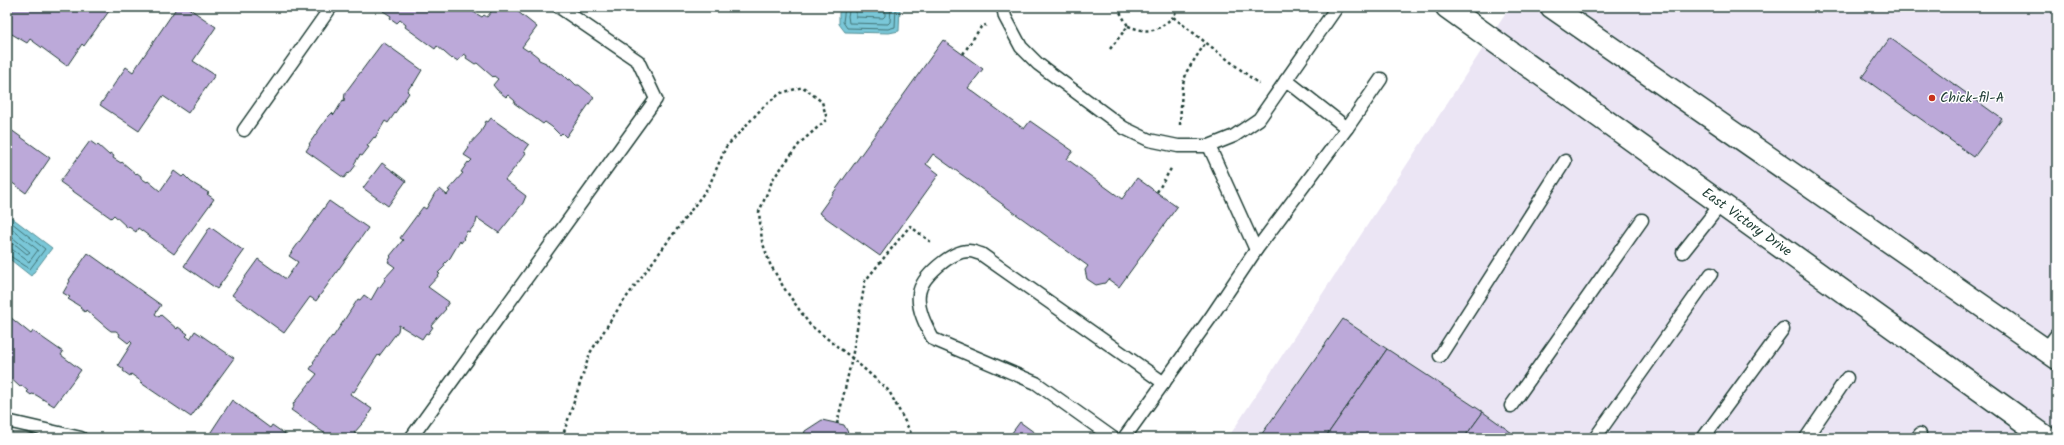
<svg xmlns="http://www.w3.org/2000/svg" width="2064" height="445" font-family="Kalam,sans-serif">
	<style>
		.built { fill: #ebe5f4 }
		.water { fill: #7ac7d8; stroke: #569096 }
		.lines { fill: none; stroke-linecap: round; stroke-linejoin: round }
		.shore { stroke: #437476; stroke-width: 1 }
		.building { fill: #bca9d9; stroke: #1f3d34 }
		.service-casing { stroke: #1f3d34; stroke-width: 15 }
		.primary-casing { stroke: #1f3d34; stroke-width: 25 }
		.path { stroke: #1f3d34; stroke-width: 2.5; stroke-dasharray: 3 3; stroke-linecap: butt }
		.service { stroke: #fff; stroke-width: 12 }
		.primary { stroke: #fff; stroke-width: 22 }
		.poi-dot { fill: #c8321e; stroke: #fff; stroke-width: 1.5 }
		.labels { text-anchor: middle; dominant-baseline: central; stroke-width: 3; stroke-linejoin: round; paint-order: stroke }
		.poi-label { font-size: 14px; fill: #1f3d34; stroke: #fff; text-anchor: start }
		.street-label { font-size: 14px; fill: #1f3d34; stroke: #fff }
	</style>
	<rect width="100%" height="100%" fill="#fff"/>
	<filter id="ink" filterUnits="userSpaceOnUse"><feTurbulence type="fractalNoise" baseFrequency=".025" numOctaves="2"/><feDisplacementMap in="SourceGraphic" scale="8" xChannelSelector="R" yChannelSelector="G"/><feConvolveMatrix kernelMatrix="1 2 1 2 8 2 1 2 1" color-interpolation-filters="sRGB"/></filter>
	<g filter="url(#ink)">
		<!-- built -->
		<path class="built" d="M 1510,7 L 2057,7 L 2057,438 L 1228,438 Z"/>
		<!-- water -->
		<g class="water">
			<path d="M 842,7 L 900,7 L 899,31 L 889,33 L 845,32 L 839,24 L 839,13 Z"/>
			<path d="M 7,214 L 52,248 L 31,276 L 7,257 Z"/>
		</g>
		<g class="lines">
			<!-- shore -->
			<g class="shore">
				<path d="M 845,7 L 843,22 L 847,28 L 888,29 L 895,27 L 896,7"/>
				<path d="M 850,7 L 848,16 L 849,23 L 888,24 L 890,22 L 891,7"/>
				<path d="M 856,7 L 856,17 L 883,18 L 885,16 L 885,7"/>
				<path d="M 7,219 L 45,249 L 30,269 L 7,254"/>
				<path d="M 7,225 L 38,250 L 29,262 L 13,250 L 7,249"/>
				<path d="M 7,233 L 30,252 L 27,254 L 16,245 L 7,243"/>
			</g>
		</g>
		<!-- building -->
		<g class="building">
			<path d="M 7,7 L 112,7 L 84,46 L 82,44 L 67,66 L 30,39 L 27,43 L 10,33 L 11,32 L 7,29 Z"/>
			<path d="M 177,7 L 187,7 L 216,27 L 193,61 L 215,75 L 188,113 L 163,96 L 139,131 L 100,105 L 126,67 L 133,72 Z"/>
			<path d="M 386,7 L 465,7 L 482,17 L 484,15 L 487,17 L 495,7 L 512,7 L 537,27 L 522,47 L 528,51 L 529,50 L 538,57 L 539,60 L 546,63 L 546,64 L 563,75 L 568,80 L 570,79 L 576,85 L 579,85 L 594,97 L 566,137 L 562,133 L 560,135 L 552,127 L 545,122 L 543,124 L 514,103 L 515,101 L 508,95 L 506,97 L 497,90 L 493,85 L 498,79 L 494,76 L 493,77 L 477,63 L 475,64 L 466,58 L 467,56 L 464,54 L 458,61 L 453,58 L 452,59 L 437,46 L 435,49 L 405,27 L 406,25 L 400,20 L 397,23 L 390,18 L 391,16 L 383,11 Z"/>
			<path d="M 1890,38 L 2002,119 L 1974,157 L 1862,77 Z"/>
			<path d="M 943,40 L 983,69 L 968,88 L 1024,129 L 1030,121 L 1073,151 L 1067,159 L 1122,199 L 1137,178 L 1177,207 L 1119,287 L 1108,279 L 1105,283 L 1096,285 L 1087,279 L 1085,270 L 1088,266 L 933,154 L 926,164 L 939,174 L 880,256 L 819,213 Z"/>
			<path d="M 383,42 L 422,70 L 413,85 L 412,84 L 407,91 L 409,93 L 388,123 L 385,121 L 375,138 L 374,137 L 367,146 L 369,147 L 362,156 L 360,155 L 354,164 L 356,165 L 349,174 L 348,173 L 344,178 L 306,151 L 310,145 L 309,144 L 327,118 L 332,113 L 334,115 L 343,100 L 344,101 L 345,93 Z"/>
			<path d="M 491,118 L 529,145 L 524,152 L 526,153 L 505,180 L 526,196 L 523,203 L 499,233 L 477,218 L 476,223 L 469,232 L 467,231 L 463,238 L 464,239 L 461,243 L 460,241 L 450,258 L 444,264 L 445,266 L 438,273 L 440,274 L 428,287 L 449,302 L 445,308 L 446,309 L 431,326 L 433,327 L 428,334 L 426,333 L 422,339 L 399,325 L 398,331 L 379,356 L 378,355 L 354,392 L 352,391 L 350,394 L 372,409 L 368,415 L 369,416 L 354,433 L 356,434 L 353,438 L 334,438 L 331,436 L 330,437 L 291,410 L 294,406 L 293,404 L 317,374 L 310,369 L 314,363 L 313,362 L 332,336 L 333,337 L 358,299 L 360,300 L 364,295 L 371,300 L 379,286 L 380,287 L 385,280 L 384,279 L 395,267 L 388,262 L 391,257 L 390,256 L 403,240 L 400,238 L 423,207 L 426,209 L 435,193 L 440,189 L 447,195 L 450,191 L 448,190 L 463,173 L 461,172 L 468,162 L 469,163 L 472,160 L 464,155 L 469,148 L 467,147 L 481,132 L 486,121 L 488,122 Z"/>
			<path d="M 7,127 L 50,158 L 26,193 L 7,179 Z"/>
			<path d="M 90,141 L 97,146 L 98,145 L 109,155 L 110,153 L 114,156 L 113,158 L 121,163 L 122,162 L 136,174 L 137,173 L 141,176 L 141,178 L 147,182 L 148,181 L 160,191 L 174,171 L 182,177 L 184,175 L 191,182 L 209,193 L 207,194 L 214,199 L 174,254 L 138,228 L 136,232 L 129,227 L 128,228 L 114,215 L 111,218 L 60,182 Z"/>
			<path d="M 382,163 L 406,181 L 388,206 L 363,188 Z"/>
			<path d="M 329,201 L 368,228 L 316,301 L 310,297 L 284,333 L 232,295 L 258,259 L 286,279 L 298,262 L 289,256 Z"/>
			<path d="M 210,227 L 244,251 L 217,289 L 184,266 Z"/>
			<path d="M 88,253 L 161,305 L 155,314 L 159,317 L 161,315 L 177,329 L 178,327 L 188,334 L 186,336 L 190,339 L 195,331 L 234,358 L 191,417 L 141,383 L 142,382 L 131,374 L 130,376 L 123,371 L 124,369 L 118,365 L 132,343 L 130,341 L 128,343 L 119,336 L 120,334 L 116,331 L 111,331 L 107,328 L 86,310 L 85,312 L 80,308 L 81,307 L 68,299 L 70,297 L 63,293 L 70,281 L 69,280 Z"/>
			<path d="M 10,317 L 31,334 L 33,331 L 63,352 L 61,355 L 81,370 L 54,406 L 36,395 L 32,394 L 31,395 L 27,392 L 28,391 L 21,385 L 20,387 L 7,375 L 7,321 Z"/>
			<path d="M 1343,319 L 1387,349 L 1325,438 L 1259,438 Z"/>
			<path d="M 1387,349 L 1483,412 L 1464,438 L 1325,438 Z"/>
			<path d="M 232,400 L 270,428 L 272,425 L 288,436 L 287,438 L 207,438 Z"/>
			<path d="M 1483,412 L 1519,438 L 1464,438 Z"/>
			<path d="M 822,420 L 844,425 L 851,438 L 803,438 L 805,431 Z"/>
			<path d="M 1020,422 L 1042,438 L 1008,438 Z"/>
		</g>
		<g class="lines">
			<!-- service casing -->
			<g class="service-casing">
				<g id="service">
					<path d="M 1003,7 L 1005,17 L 1021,47 L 1038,64 L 1124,128 L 1149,140 L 1178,146 L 1209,146 L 1234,136 L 1259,119 L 1337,7"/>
					<path d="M 1286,80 L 1347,128"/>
					<path d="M 244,130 L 331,7"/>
					<path d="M 1209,146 L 1256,250"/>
					<path d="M 1683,252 L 1721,204"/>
					<path d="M 2045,350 L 2057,334"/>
					<path d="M 1440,356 L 1565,161"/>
					<path d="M 1511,406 L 1642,220"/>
					<path d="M 7,421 L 81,438"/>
					<path d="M 411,438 L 656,99 L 638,61 L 559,7"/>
					<path d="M 1113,438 L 1036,383 L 933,339 C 926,326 917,309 919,294 C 921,277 951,251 969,251 C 973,251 977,253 981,254 L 1164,383"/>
					<path d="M 1124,438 L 1211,317 L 1256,250 L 1347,128 L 1381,79"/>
					<path d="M 1595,438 L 1711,274"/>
					<path d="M 1703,438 L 1783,329"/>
					<path d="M 1806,438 L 1847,378"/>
					<path d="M 1917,438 L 1920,434"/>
				</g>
			</g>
			<!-- primary casing -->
			<g class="primary-casing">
				<g id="primary">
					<path id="s1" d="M 1447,7 L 2047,438"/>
					<path d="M 1552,7 L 2057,358"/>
				</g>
			</g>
			<!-- path -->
			<g class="path">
				<path d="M 1179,7 L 1173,17 L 1259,84"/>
				<path d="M 1128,26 C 1150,34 1156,32 1173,17"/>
				<path d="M 1110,49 L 1128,26 L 1117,7"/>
				<path d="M 963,54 L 981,27 L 986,25"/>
				<path d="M 1180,125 L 1182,87 L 1187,71 L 1206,42"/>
				<path d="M 1157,192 L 1172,167"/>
				<path d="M 837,424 L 852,358 L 865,281 L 910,226 L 932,243"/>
				<path d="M 562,438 L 590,353 L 620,306 L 709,186 L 726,147 L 765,105 L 781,93 L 803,87 L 822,102 L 827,119 L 800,143 L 773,179 L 759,212 L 762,241 L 770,264 L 784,288 L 810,325 L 852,358 L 889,391 L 911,433 L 911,438"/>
			</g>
			<!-- service -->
			<use href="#service" class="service"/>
			<!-- primary -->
			<use href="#primary" class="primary"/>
		</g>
	</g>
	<!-- markers -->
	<circle class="poi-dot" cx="1932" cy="98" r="4"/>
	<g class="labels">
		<!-- poi labels -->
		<g class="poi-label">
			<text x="1940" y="98">Chick-fil-A</text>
		</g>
		<!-- street labels -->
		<g class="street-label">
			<text stroke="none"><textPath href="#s1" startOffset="369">East Victory Drive</textPath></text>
		</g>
	</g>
	<!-- margin -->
	<rect width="2064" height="445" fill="none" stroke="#fff" stroke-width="24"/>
	<rect x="12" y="12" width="2040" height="421" fill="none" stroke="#1f3d34" stroke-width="1.5" filter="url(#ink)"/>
</svg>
